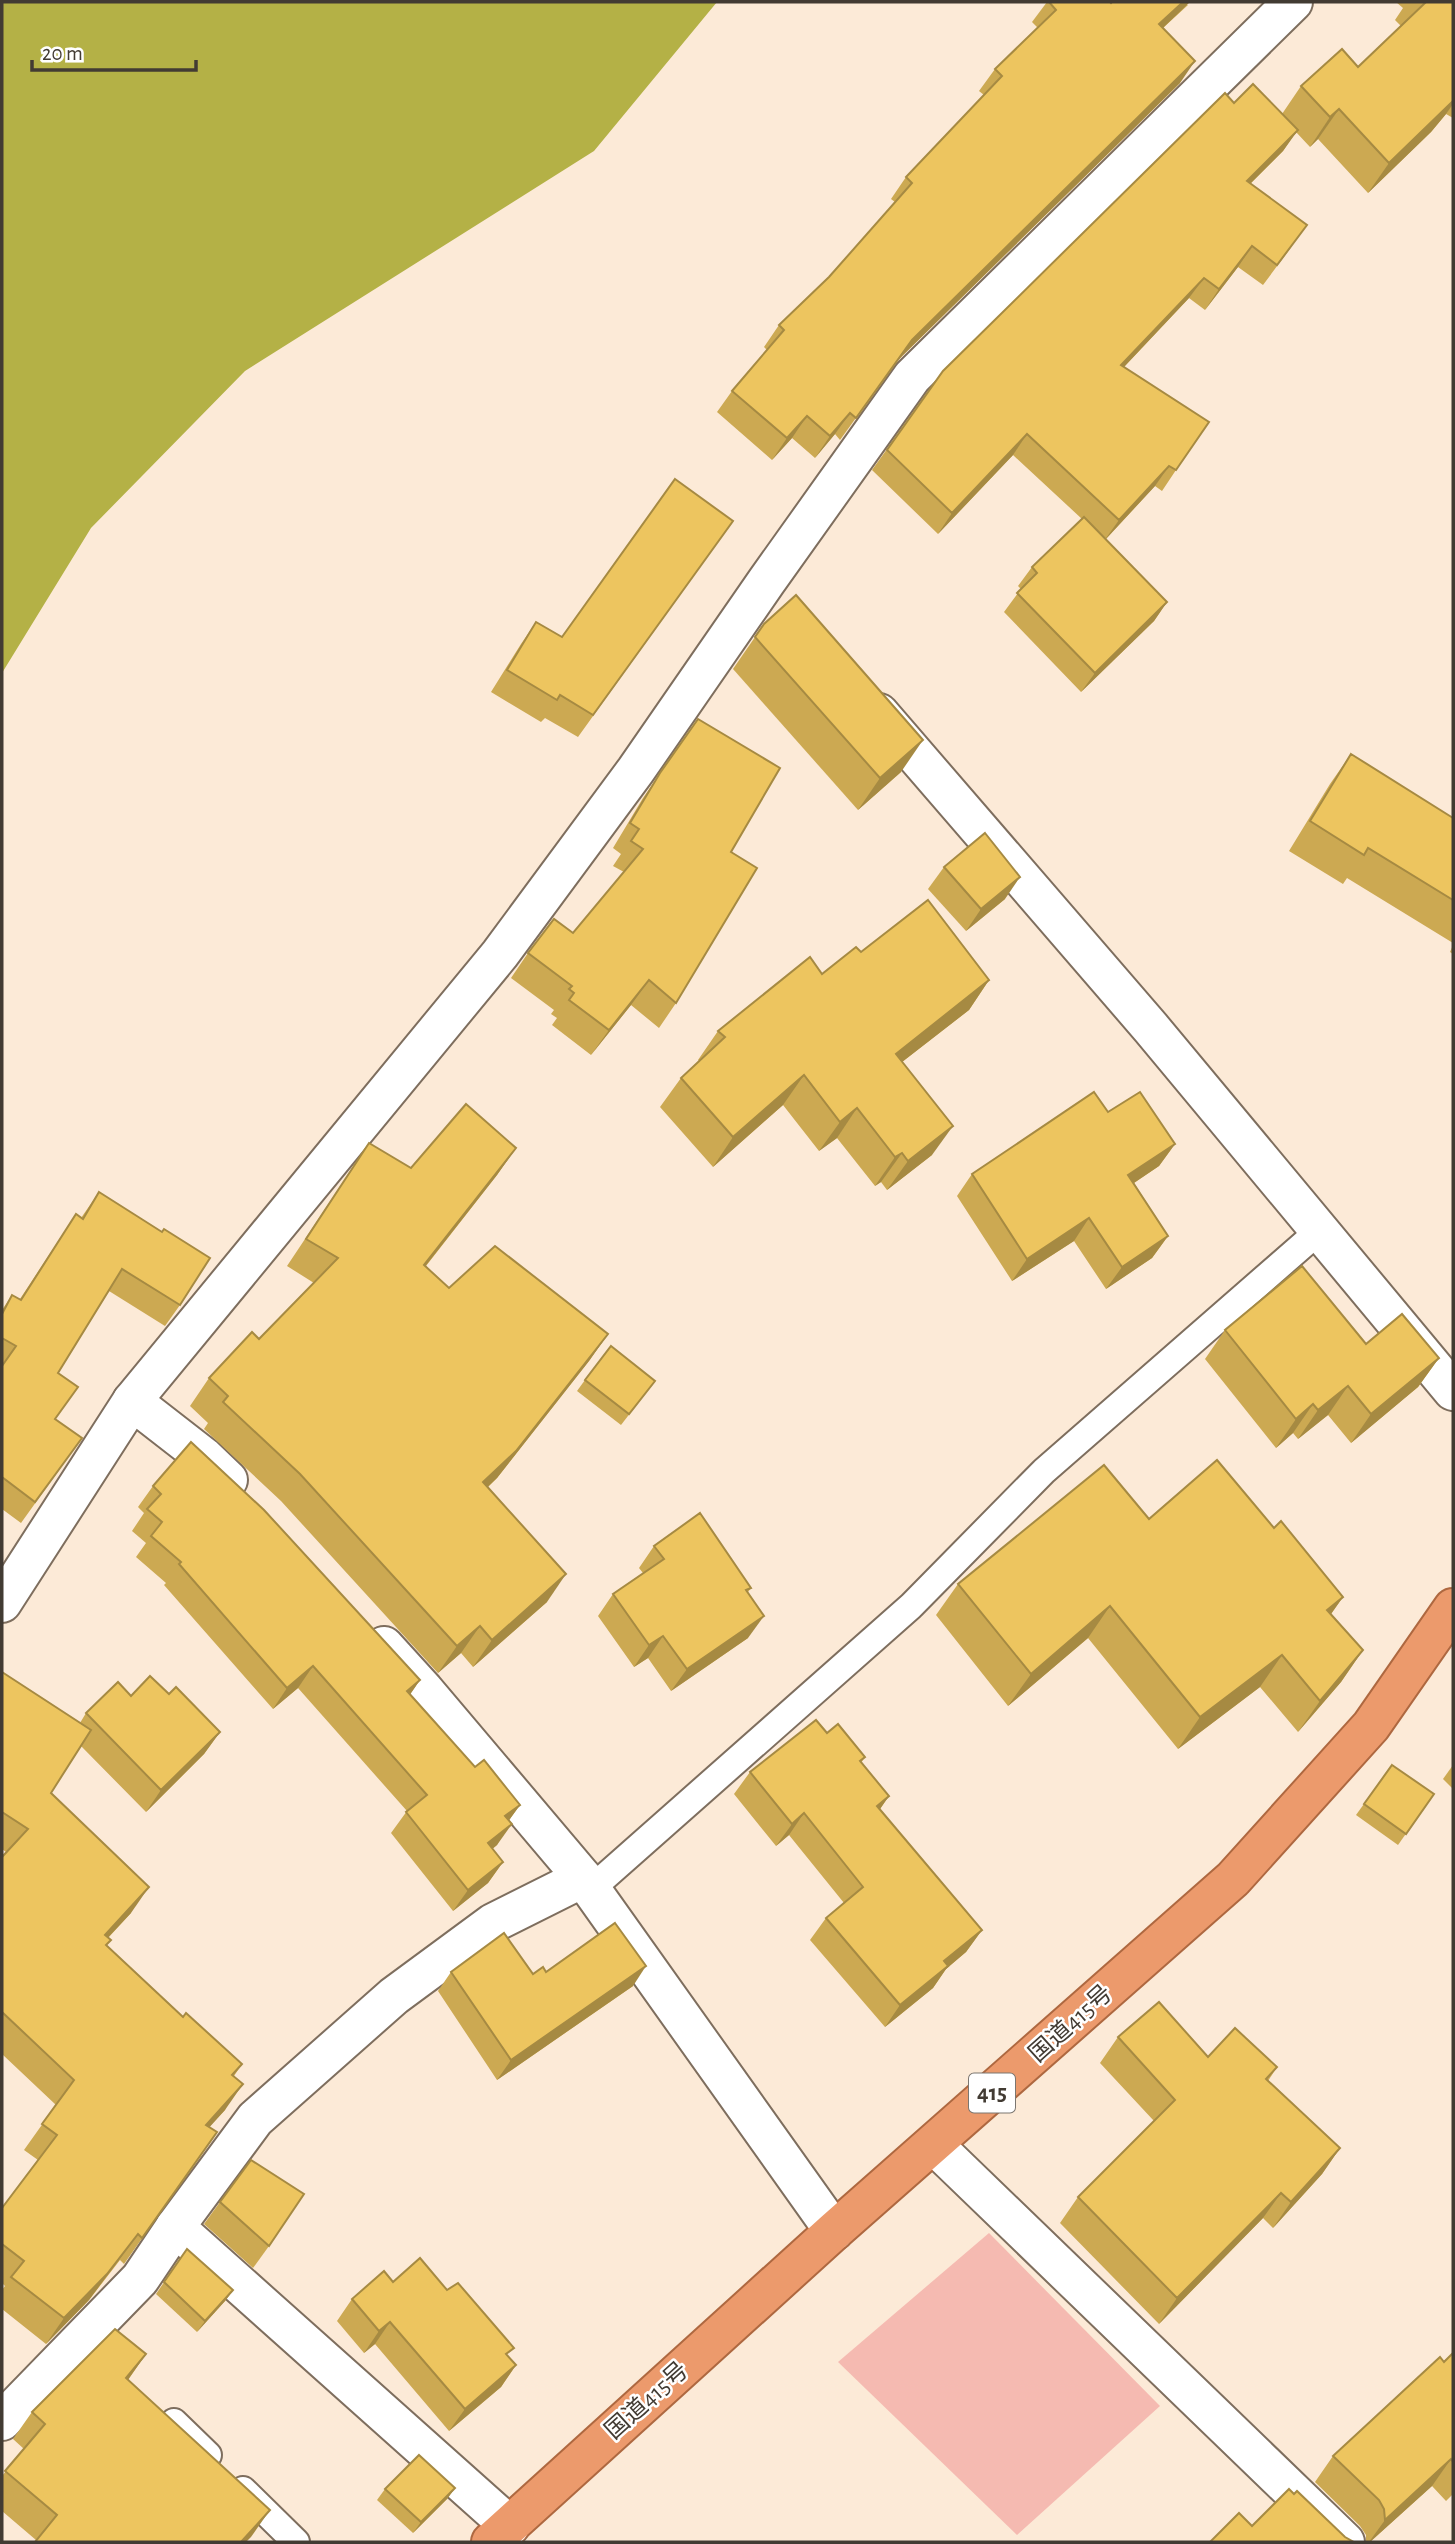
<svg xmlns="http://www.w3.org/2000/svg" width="1455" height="2544" font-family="'Alegreya Sans','Noto Sans JP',sans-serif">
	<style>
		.green { fill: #f5bab1 }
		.water { fill: #b4b146 }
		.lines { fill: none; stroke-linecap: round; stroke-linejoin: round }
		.service-casing { stroke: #7e6e5e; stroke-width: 30 }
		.minor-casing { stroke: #7e6e5e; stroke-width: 42 }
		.trunk-casing { stroke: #ae6840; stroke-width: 42 }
		.service { stroke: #fff; stroke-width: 26 }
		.minor { stroke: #fff; stroke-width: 38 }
		.trunk { stroke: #ec9a6c; stroke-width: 38 }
		.wall { fill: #cca952 }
		.shaded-wall { fill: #a68a42 }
		.building { fill: #edc55f; stroke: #a68a42; stroke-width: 2 }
		.labels { text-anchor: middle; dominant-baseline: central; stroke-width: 5; stroke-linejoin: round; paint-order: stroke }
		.shield { fill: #fff; stroke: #7b7670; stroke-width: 2 }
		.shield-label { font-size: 23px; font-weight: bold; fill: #423b33 }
		.street-label { font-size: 24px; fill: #423b33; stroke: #fff }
	</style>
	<rect width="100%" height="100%" fill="#fcead7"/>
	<!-- green -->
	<path class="green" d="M 989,2233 L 1160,2406 L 1017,2535 L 838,2362 Z"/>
	<!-- water -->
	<path class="water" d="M 2,2 L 717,2 L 594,151 L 245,371 L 91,528 L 2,673 Z"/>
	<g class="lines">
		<!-- service casing -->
		<g class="service-casing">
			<g id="service">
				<path d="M 591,1889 L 911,1606 L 1044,1471 L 1320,1230"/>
				<path d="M 174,2422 L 208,2455"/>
				<path d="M 243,2490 L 296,2542"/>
			</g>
		</g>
		<!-- minor casing -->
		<g class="minor-casing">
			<g id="minor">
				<path d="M 879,713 L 1151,1028 L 1453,1391"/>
				<path d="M 132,1401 L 204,1457 L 228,1480"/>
				<path d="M 2,1603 L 132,1401 L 500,954 L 636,770 L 766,582 L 912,377 L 1293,2"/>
				<path d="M 384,1646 L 424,1690 L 583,1878 L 834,2231"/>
				<path d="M 934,2145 L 1345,2542"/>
				<path d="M 2,2421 L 140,2279 L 175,2227"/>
				<path d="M 510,2526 L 175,2227 L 255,2119 L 394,1996 L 493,1923 L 583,1878"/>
			</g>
		</g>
		<!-- trunk casing -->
		<g class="trunk-casing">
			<path id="trunk" d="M 491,2542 L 834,2231 L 1233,1879 L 1371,1726 L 1453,1608"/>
		</g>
		<!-- service -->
		<use href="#service" class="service"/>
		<!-- minor -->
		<use href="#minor" class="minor"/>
		<!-- trunk -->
		<use href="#trunk" class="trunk"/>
	</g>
	<!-- wall -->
	<g class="wall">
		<path d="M 1047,2 L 1110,2 L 1111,3 L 1188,5 L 1163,28 L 1180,83 L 897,361 L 840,440 L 835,434 L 815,458 L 792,438 L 772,460 L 717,412 L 732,391 L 767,350 L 764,347 L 779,325 L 829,277 L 895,202 L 891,199 L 906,177 L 984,95 L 979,91 L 995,69 L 1038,28 L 1032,22 Z"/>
		<path d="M 1396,2 L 1453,2 L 1453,118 L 1446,114 L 1431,132 L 1368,193 L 1318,139 L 1310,147 L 1296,132 L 1283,151 L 1250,184 L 1292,246 L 1263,285 L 1238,267 L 1205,310 L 1189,298 L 1124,367 L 1176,470 L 1162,491 L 1155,486 L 1106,539 L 1167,602 L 1154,621 L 1081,692 L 1004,612 L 1021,589 L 1018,586 L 1032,567 L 1082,519 L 1013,455 L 938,534 L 872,470 L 943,371 L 1234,103 L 1282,114 L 1301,86 L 1358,67 L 1401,26 L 1395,20 L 1403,8 Z"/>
		<path d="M 733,521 L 578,737 L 545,718 L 541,722 L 491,692 L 521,644 L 536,622 L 562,637 Z"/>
		<path d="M 764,624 L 901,772 L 858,810 L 733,669 Z"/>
		<path d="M 698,719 L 731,852 L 676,1003 L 659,1028 L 631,1005 L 591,1055 L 552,1025 L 557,1018 L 551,1014 L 554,1010 L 511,978 L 528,953 L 573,933 L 624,872 L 613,866 L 621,854 L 613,848 L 643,798 Z"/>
		<path d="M 1351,754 L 1453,818 L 1453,943 L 1347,878 L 1343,884 L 1289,851 L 1330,784 Z"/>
		<path d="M 944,867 L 1005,899 L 966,931 L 928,889 Z"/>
		<path d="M 1453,945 L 1453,954 L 1450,952 Z"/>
		<path d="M 861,952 L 989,980 L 969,1010 L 902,1062 L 932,1155 L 887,1190 L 881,1182 L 875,1186 L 837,1138 L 819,1151 L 783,1105 L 713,1167 L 660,1107 L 681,1078 L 699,1061 L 698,1060 L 718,1031 Z"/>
		<path d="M 1108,1112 L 1175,1144 L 1159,1166 L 1134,1183 L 1168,1236 L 1152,1258 L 1106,1289 L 1074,1241 L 1012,1281 L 957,1196 L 972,1174 Z"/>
		<path d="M 369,1143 L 411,1168 L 516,1148 L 497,1175 L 426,1266 L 449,1288 L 608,1334 L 589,1361 L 497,1478 L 488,1487 L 547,1602 L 473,1667 L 461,1653 L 438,1673 L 281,1501 L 204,1429 L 208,1423 L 190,1406 L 209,1378 L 259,1339 L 314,1283 L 287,1266 Z"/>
		<path d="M 99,1192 L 180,1305 L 165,1326 L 109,1291 L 58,1373 L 55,1419 L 82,1438 L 21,1523 L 2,1509 L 2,1310 L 12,1295 L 20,1299 L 76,1214 L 81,1218 Z"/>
		<path d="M 1225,1330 L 1366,1344 L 1439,1358 L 1418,1387 L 1351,1443 L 1328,1415 L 1298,1439 L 1293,1433 L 1276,1448 L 1205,1359 Z"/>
		<path d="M 585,1380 L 655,1381 L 621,1425 L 577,1391 Z"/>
		<path d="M 153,1486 L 420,1680 L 410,1694 L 475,1767 L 520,1805 L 509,1820 L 497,1845 L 492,1849 L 503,1862 L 488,1883 L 453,1911 L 391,1833 L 407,1811 L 298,1688 L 273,1709 L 164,1585 L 166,1583 L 136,1557 L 146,1543 L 132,1531 L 144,1513 L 138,1507 Z"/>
		<path d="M 1149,1519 L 1274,1528 L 1343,1597 L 1331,1614 L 1363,1650 L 1341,1682 L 1298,1732 L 1260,1687 L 1178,1749 L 1088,1638 L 1008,1706 L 936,1615 L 958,1584 Z"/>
		<path d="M 654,1546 L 751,1588 L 748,1592 L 748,1638 L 671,1691 L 648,1658 L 634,1667 L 598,1616 L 613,1594 L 643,1573 L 639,1568 Z"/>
		<path d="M 2,1672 L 80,1723 L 86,1713 L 131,1696 L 169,1694 L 220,1732 L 204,1754 L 146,1812 L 81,1746 L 51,1793 L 131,1913 L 108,1938 L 107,1946 L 183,2017 L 242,2064 L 234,2076 L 225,2110 L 209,2127 L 217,2132 L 124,2264 L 120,2260 L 89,2300 L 46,2344 L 2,2309 L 2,2290 L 5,2286 L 2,2283 L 2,2208 L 38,2160 L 24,2150 L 56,2105 L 2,2054 L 2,1857 L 6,1852 L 2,1849 Z"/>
		<path d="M 827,1733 L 865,1757 L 861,1763 L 889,1796 L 880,1809 L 982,1930 L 966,1952 L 946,1969 L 933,1988 L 885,2027 L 810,1940 L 826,1918 L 844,1903 L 789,1835 L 776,1846 L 734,1794 L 750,1772 Z"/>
		<path d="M 1392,1765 L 1434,1794 L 1398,1845 L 1356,1815 Z"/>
		<path d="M 1453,1765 L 1453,1789 L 1443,1779 Z"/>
		<path d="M 451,1972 L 533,1974 L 546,1972 L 633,1986 L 497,2080 L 438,1991 Z"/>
		<path d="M 1118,2037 L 1208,2057 L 1277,2067 L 1268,2081 L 1340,2148 L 1322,2174 L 1273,2228 L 1263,2218 L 1159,2324 L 1060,2223 L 1078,2197 L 1154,2121 L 1100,2063 Z"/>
		<path d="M 220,2202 L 269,2246 L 253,2268 L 204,2224 Z"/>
		<path d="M 187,2249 L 233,2290 L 225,2301 L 197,2332 L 156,2294 Z"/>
		<path d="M 447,2290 L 516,2365 L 501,2387 L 449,2431 L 375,2344 L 364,2353 L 337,2321 L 352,2299 Z"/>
		<path d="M 1453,2353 L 1453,2494 L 1446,2501 L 1432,2486 L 1370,2542 L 1366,2542 L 1366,2535 L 1360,2526 L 1315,2482 L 1333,2456 Z"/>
		<path d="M 146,2354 L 128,2380 L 251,2537 L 36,2540 L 2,2511 L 2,2476 L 24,2449 L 13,2439 L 32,2412 Z"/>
		<path d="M 455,2488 L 447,2499 L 413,2533 L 377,2500 L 385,2489 Z"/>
	</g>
	<!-- shaded-wall -->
	<g class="shaded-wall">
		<path d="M 1183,2 L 1190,2 L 1144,46 L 1159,24 Z"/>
		<path d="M 1195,61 L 1180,83 L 897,361 L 840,440 L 912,340 Z"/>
		<path d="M 1453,101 L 1453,104 L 1446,114 L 1431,132 L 1368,193 L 1389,163 Z"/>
		<path d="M 1339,109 L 1318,139 L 1310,147 L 1330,117 Z"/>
		<path d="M 1298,130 L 1283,151 L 1232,202 L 1247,181 Z"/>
		<path d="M 1252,246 L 1238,267 L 1205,310 L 1219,289 Z"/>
		<path d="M 1204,278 L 1189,298 L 1106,386 L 1121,365 Z"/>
		<path d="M 850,413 L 835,434 L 815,458 L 830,436 Z"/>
		<path d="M 807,416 L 792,438 L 772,460 L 787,438 Z"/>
		<path d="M 1027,434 L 1013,455 L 938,534 L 952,513 Z"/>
		<path d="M 1169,466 L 1155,486 L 1104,541 L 1119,520 Z"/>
		<path d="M 1167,602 L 1154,621 L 1081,692 L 1095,673 Z"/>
		<path d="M 923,740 L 901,772 L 858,810 L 880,778 Z"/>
		<path d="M 1020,877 L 1005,899 L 966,931 L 981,909 Z"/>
		<path d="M 649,980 L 631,1005 L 591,1055 L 609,1030 Z"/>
		<path d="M 989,980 L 969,1010 L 875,1083 L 896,1054 Z"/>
		<path d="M 804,1075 L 783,1105 L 713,1167 L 733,1137 Z"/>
		<path d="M 857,1108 L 837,1138 L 819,1151 L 840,1122 Z"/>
		<path d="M 953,1126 L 932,1155 L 887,1190 L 908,1161 Z"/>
		<path d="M 1175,1144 L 1159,1166 L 1113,1197 L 1128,1175 Z"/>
		<path d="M 516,1148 L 497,1175 L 405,1292 L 424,1265 Z"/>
		<path d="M 902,1153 L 881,1182 L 875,1186 L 895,1157 Z"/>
		<path d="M 1089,1218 L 1074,1241 L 1012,1281 L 1027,1259 Z"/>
		<path d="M 1168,1236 L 1152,1258 L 1106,1289 L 1122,1267 Z"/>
		<path d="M 608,1334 L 589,1361 L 497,1478 L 464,1509 L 483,1482 Z"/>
		<path d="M 1439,1358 L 1418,1387 L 1351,1443 L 1371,1414 Z"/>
		<path d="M 1348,1386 L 1328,1415 L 1298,1439 L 1318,1410 Z"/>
		<path d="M 1313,1404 L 1293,1433 L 1276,1448 L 1296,1419 Z"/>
		<path d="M 566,1574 L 547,1602 L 473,1667 L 492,1640 Z"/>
		<path d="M 1343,1597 L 1321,1628 L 1327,1610 Z"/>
		<path d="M 1110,1606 L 1088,1638 L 1008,1706 L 1031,1674 Z"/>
		<path d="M 764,1616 L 748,1638 L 671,1691 L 687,1669 Z"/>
		<path d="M 480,1626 L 461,1653 L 438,1673 L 457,1646 Z"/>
		<path d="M 663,1636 L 648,1658 L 634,1667 L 649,1645 Z"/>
		<path d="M 1363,1650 L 1341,1682 L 1298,1732 L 1320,1701 Z"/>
		<path d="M 1282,1655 L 1260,1687 L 1178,1749 L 1200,1717 Z"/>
		<path d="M 313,1666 L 298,1688 L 273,1709 L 287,1688 Z"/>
		<path d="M 420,1680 L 405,1702 L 407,1691 Z"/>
		<path d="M 220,1732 L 204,1754 L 146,1812 L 161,1790 Z"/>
		<path d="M 889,1796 L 873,1819 L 877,1806 Z"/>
		<path d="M 520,1805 L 505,1826 L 505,1816 Z"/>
		<path d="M 804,1813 L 789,1835 L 776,1846 L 792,1824 Z"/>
		<path d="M 512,1824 L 497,1845 L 473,1865 L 488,1843 Z"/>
		<path d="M 503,1862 L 488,1883 L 453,1911 L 468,1890 Z"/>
		<path d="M 149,1887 L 131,1913 L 87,1960 L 105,1935 Z"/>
		<path d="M 982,1930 L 966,1952 L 946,1969 L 933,1988 L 885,2027 L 900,2005 L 944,1961 Z"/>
		<path d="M 646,1966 L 633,1986 L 497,2080 L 511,2060 Z"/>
		<path d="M 243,2084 L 225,2110 L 188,2151 L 206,2125 Z"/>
		<path d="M 1340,2148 L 1322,2174 L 1273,2228 L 1291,2202 Z"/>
		<path d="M 1281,2193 L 1263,2218 L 1159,2324 L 1177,2298 Z"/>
		<path d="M 138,2234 L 89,2300 L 46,2344 L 64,2318 Z"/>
		<path d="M 233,2290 L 225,2301 L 197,2332 L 205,2321 Z"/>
		<path d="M 390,2322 L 375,2344 L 364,2353 L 379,2331 Z"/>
		<path d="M 146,2354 L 127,2381 L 126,2378 Z"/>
		<path d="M 516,2365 L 501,2387 L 449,2431 L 465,2409 Z"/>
		<path d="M 1451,2459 L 1432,2486 L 1370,2542 L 1369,2542 L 1385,2520 Z"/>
		<path d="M 455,2488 L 447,2499 L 413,2533 L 421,2522 Z"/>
		<path d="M 270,2510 L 251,2537 L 246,2542 L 241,2542 Z"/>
	</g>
	<!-- building -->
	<g class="building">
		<path d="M 1049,2 L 1110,2 L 1111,3 L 1112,2 L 1183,2 L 1159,24 L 1195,61 L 912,340 L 856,418 L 850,413 L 830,436 L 807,416 L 787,438 L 732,391 L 784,330 L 779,325 L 829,277 L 912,183 L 906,177 L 1002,76 L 995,69 L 1056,10 Z"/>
		<path d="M 1426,2 L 1453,2 L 1453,101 L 1389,163 L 1339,109 L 1330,117 L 1301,86 L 1342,49 L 1358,67 Z"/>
		<path d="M 1253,84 L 1298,130 L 1247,181 L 1307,225 L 1277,265 L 1252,246 L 1219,289 L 1204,278 L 1121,365 L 1209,422 L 1176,470 L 1169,466 L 1119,520 L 1027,434 L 952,513 L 887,450 L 943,371 L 1225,93 L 1234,103 Z"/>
		<path d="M 675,479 L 733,521 L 593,715 L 560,695 L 557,700 L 507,670 L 536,622 L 562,637 Z"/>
		<path d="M 1084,517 L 1167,602 L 1095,673 L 1017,593 L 1037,573 L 1032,567 Z"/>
		<path d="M 796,595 L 923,740 L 880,778 L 755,637 L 764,624 Z"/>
		<path d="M 698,719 L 780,768 L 731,852 L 757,868 L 676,1003 L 649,980 L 609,1030 L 569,1000 L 574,993 L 569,989 L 572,986 L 528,953 L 554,919 L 573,933 L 643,849 L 631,841 L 639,829 L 630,823 L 660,773 Z"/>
		<path d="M 1351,754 L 1453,818 L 1453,900 L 1368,848 L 1364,855 L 1310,821 Z"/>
		<path d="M 985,833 L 1020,877 L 981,909 L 944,867 Z"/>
		<path d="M 928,900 L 989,980 L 896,1054 L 953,1126 L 908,1161 L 902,1153 L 895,1157 L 857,1108 L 840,1122 L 804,1075 L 733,1137 L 681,1078 L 725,1037 L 718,1031 L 810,957 L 822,974 L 856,947 L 861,952 Z"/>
		<path d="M 1094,1092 L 1108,1112 L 1140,1092 L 1175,1144 L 1128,1175 L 1168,1236 L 1122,1267 L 1089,1218 L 1027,1259 L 972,1174 Z"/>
		<path d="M 466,1104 L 516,1148 L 424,1265 L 449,1288 L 495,1246 L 608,1334 L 516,1451 L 483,1482 L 566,1574 L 492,1640 L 480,1626 L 457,1646 L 300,1474 L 223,1402 L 228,1396 L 209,1378 L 252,1332 L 259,1339 L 338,1258 L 306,1239 L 369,1143 L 411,1168 Z"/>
		<path d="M 99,1192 L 162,1232 L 164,1229 L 210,1258 L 180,1305 L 122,1269 L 58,1373 L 78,1387 L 55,1419 L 82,1438 L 35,1502 L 2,1477 L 2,1366 L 16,1346 L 2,1338 L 2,1314 L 12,1295 L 21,1300 L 76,1214 L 83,1219 Z"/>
		<path d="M 1302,1266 L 1366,1344 L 1402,1314 L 1439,1358 L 1371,1414 L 1348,1386 L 1318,1410 L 1313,1404 L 1296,1419 L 1225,1330 Z"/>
		<path d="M 611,1346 L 655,1381 L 629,1414 L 585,1380 Z"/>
		<path d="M 191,1442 L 264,1510 L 420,1680 L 407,1691 L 475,1767 L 484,1760 L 520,1805 L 505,1816 L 512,1824 L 488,1843 L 503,1862 L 468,1890 L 406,1812 L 427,1795 L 313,1666 L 287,1688 L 179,1564 L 181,1562 L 151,1536 L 162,1522 L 147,1509 L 161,1494 L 153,1486 Z"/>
		<path d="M 1217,1460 L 1274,1528 L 1281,1521 L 1343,1597 L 1327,1610 L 1363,1650 L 1320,1701 L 1282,1655 L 1200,1717 L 1110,1606 L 1031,1674 L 958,1584 L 1104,1465 L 1149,1519 Z"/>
		<path d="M 700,1513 L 751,1588 L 746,1590 L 764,1616 L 687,1669 L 663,1636 L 649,1645 L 613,1594 L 664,1559 L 654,1546 Z"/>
		<path d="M 2,1672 L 91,1730 L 51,1793 L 149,1887 L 105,1935 L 111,1940 L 106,1945 L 183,2017 L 186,2013 L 242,2064 L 232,2075 L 243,2084 L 206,2125 L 217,2132 L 142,2238 L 138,2234 L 107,2274 L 64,2318 L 11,2277 L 24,2261 L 2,2244 L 2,2208 L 57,2135 L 42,2124 L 74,2080 L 2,2012 L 2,1857 L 28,1829 L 2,1812 Z"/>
		<path d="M 150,1676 L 169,1694 L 176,1687 L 220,1732 L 161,1790 L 86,1713 L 118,1682 L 131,1696 Z"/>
		<path d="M 816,1720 L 827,1733 L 838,1724 L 865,1757 L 860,1761 L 889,1796 L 877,1806 L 982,1930 L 944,1961 L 948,1966 L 900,2005 L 826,1918 L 863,1887 L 804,1813 L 792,1824 L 750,1772 Z"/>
		<path d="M 1392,1765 L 1434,1794 L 1406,1834 L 1364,1804 Z"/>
		<path d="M 615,1923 L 646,1966 L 511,2060 L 451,1972 L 504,1933 L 533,1974 L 543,1967 L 546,1972 Z"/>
		<path d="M 1159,2002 L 1208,2057 L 1235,2028 L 1277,2067 L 1266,2079 L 1340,2148 L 1291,2202 L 1281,2193 L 1177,2298 L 1078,2197 L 1175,2100 L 1118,2037 Z"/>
		<path d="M 251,2160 L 304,2194 L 269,2246 L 220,2202 Z"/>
		<path d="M 187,2249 L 233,2290 L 205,2321 L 164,2282 Z"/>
		<path d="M 420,2258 L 447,2290 L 458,2283 L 514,2348 L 506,2354 L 516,2365 L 465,2409 L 390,2322 L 379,2331 L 352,2299 L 384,2271 L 393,2282 Z"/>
		<path d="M 115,2329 L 146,2354 L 126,2378 L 270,2510 L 241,2542 L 35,2542 L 57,2515 L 5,2471 L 45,2424 L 32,2412 Z"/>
		<path d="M 1453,2353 L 1453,2462 L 1451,2459 L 1385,2520 L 1384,2509 L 1379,2500 L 1333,2456 L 1440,2357 L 1444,2362 Z"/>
		<path d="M 419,2455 L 455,2488 L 421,2522 L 385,2489 Z"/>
		<path d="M 1289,2489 L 1294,2494 L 1297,2491 L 1345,2537 L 1354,2542 L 1362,2542 L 1210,2542 L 1239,2513 L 1252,2526 Z"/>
	</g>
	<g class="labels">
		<!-- shield labels -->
		<rect class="shield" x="969" y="2073.5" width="46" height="39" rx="5"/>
		<g class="shield-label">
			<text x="992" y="2093">415</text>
		</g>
		<!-- street labels -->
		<g class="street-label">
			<text transform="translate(1071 2024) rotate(-42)">国道415号</text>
			<text transform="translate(647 2401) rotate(-42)">国道415号</text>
		</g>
	</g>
	<!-- border -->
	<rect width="1455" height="2544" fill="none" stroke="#423b33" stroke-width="7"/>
	<!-- scale -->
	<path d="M32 60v10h164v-10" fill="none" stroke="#423b33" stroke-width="3.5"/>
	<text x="42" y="60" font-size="21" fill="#423b33" stroke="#ffffff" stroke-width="5" paint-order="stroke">20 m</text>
</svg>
